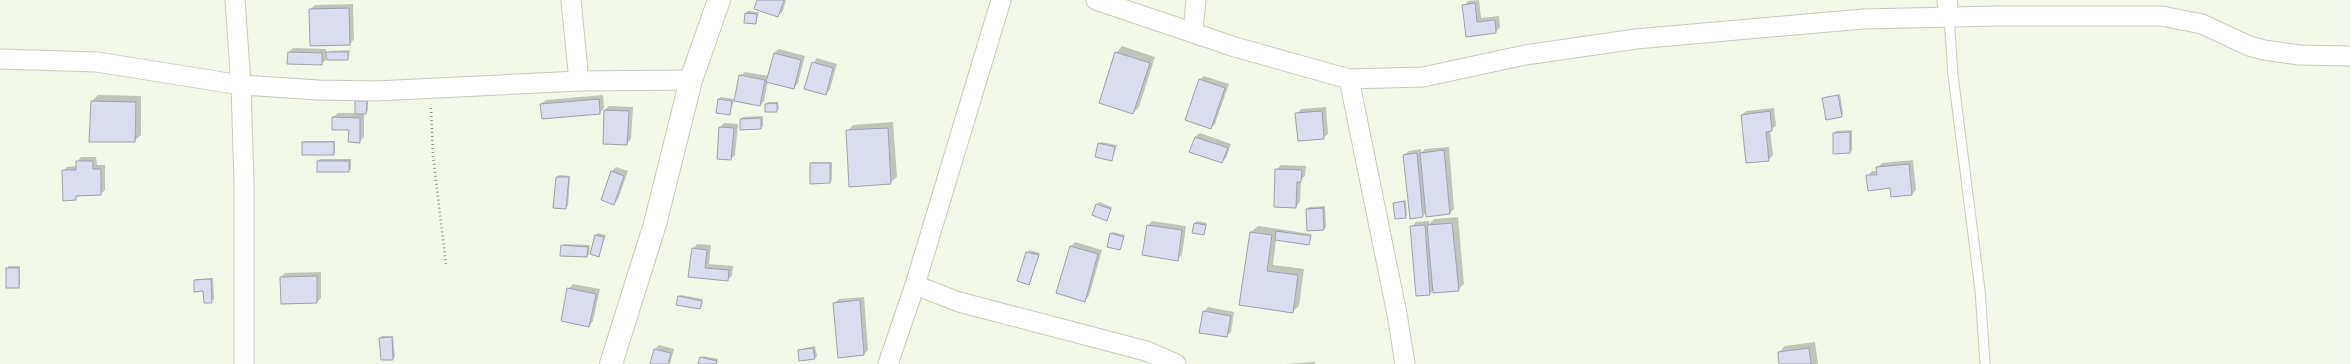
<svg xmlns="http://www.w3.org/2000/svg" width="2350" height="364" font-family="Mulish,sans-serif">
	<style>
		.shadow { fill: #0003 }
		.building { fill: #d9dded; stroke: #9ea2b1 }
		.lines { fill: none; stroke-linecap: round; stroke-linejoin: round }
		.service-casing { stroke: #c7cdbd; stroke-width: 11 }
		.minor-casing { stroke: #c7cdbd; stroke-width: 21 }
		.tertiary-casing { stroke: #c7cdbd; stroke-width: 24 }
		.path { stroke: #96998e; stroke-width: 2.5; stroke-dasharray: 1 3; stroke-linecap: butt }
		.service { stroke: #fff; stroke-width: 9 }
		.minor { stroke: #fff; stroke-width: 19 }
		.tertiary { stroke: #fff; stroke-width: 22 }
	</style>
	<rect width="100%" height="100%" fill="#f2f7e8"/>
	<!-- shadow -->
	<g class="shadow">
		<path d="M 758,0 L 786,0 L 783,11 L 778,16 Z"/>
		<path d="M 1479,0 L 1481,18 L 1499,16 L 1500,27 L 1496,32 L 1467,35 L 1464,6 L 1468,1 Z"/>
		<path d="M 353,4 L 354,39 L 350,44 L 310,10 L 315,5 Z"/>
		<path d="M 748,11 L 759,12 L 756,23 L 746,13 Z"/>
		<path d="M 1122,46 L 1155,57 L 1139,107 L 1133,113 L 1116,53 Z"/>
		<path d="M 293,48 L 326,49 L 326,60 L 321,64 L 289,52 Z"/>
		<path d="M 779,49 L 805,56 L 798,83 L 794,88 L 768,81 L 764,101 L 760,105 L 734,100 L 730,113 L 718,99 L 721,97 L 736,99 L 740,76 L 745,72 L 769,76 L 774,53 Z"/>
		<path d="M 350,50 L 348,59 L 327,53 L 330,51 Z"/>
		<path d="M 817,58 L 837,64 L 830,89 L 826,94 L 813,63 Z"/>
		<path d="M 1204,76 L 1229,84 L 1215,124 L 1211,128 L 1199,80 Z"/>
		<path d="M 1840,94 L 1843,114 L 1841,116 L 1823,98 Z"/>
		<path d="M 98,95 L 141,96 L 141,135 L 134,141 L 92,101 Z"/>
		<path d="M 603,95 L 604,108 L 600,113 L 541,104 L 546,100 Z"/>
		<path d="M 358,99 L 368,99 L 368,111 L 364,113 L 364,137 L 359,142 L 350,129 L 333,117 L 338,113 L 356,113 Z"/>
		<path d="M 768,102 L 778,102 L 779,109 L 777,111 L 766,104 Z"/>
		<path d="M 609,106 L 633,107 L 631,139 L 627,144 L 604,143 L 605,110 Z"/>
		<path d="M 1326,107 L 1328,134 L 1323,138 L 1297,114 L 1301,109 Z"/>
		<path d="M 1774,108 L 1776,126 L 1770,130 L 1773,155 L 1769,160 L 1742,115 L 1746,111 Z"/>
		<path d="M 763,116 L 763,126 L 761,128 L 741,129 L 741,119 L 743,117 Z"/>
		<path d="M 893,122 L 897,177 L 890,183 L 847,131 L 853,125 Z"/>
		<path d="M 724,123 L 738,124 L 735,155 L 731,159 L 720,127 Z"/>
		<path d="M 1852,130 L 1852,150 L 1850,152 L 1834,153 L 1834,133 L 1836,131 Z"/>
		<path d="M 1200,133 L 1231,144 L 1226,158 L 1222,162 L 1190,151 L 1195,137 Z"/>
		<path d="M 305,141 L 335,141 L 335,152 L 333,154 L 303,143 Z"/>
		<path d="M 1101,142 L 1117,145 L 1112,160 L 1099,144 Z"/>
		<path d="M 1449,147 L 1454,209 L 1450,213 L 1426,213 L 1423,216 L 1404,155 L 1409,151 L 1421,149 L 1421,153 L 1425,149 Z"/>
		<path d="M 81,157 L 96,157 L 97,165 L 105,165 L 105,190 L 101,194 L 80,195 L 75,199 L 63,171 L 67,167 L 77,166 L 77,162 Z"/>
		<path d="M 320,159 L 351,159 L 351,169 L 349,171 L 318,161 Z"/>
		<path d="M 1913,160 L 1916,190 L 1912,194 L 1867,176 L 1872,171 L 1878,171 L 1877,168 L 1882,163 Z"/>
		<path d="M 813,162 L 832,162 L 832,180 L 830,182 L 811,164 Z"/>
		<path d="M 1281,165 L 1306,166 L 1305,176 L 1301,180 L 1300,202 L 1296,207 L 1276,170 Z"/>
		<path d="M 616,167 L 628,171 L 618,199 L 614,204 L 612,171 Z"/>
		<path d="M 559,175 L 570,176 L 568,206 L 566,208 L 557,177 Z"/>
		<path d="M 1406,200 L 1407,215 L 1405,217 L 1394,203 Z"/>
		<path d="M 1099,202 L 1112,207 L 1107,220 L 1093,215 Z"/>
		<path d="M 1325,206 L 1326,227 L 1324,229 L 1308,230 L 1307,209 L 1309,207 Z"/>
		<path d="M 1458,217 L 1464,284 L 1458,290 L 1433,290 L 1430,294 L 1412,227 L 1416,222 L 1429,221 L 1429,224 L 1434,219 Z"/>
		<path d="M 1152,221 L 1186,226 L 1182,255 L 1177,259 L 1148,226 Z"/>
		<path d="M 1197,221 L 1207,223 L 1204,234 L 1195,223 Z"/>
		<path d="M 1258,226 L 1312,234 L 1309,244 L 1276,240 L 1273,265 L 1304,269 L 1299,306 L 1292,312 L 1241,304 L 1251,232 Z"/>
		<path d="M 1113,232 L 1125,235 L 1120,249 L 1111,234 Z"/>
		<path d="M 598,233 L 606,235 L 599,255 L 596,235 Z"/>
		<path d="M 1075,242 L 1102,250 L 1089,296 L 1085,300 L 1070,247 Z"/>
		<path d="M 564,244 L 590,245 L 589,254 L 587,256 L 561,255 Z"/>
		<path d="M 697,244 L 711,245 L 709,264 L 733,266 L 732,276 L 727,280 L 689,276 L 693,249 Z"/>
		<path d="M 1029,250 L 1040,253 L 1029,284 L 1018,281 Z"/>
		<path d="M 9,266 L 20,266 L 20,285 L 18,287 L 7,268 Z"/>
		<path d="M 321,272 L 321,298 L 317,302 L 281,277 L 285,273 Z"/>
		<path d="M 213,278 L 214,299 L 205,302 L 204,290 L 195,281 L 197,279 Z"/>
		<path d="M 573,284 L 600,289 L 593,321 L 589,326 L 568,289 Z"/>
		<path d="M 680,295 L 703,299 L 702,306 L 700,308 L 678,297 Z"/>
		<path d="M 864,297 L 868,350 L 864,354 L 834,303 L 839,299 Z"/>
		<path d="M 1208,307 L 1234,312 L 1231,332 L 1226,336 L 1204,311 Z"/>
		<path d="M 382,336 L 393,336 L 395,357 L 393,359 L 380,338 Z"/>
		<path d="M 1815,342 L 1818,364 L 1780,364 L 1779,352 L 1785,346 Z"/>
		<path d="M 659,345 L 674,349 L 670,364 L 651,364 L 655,349 Z"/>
		<path d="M 815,346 L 817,356 L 815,358 L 800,360 L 799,351 L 801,349 Z"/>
		<path d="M 703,356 L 718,359 L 717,364 L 699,364 Z"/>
		<path d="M 1315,362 L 1315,364 L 1285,364 Z"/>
	</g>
	<!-- building -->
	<g class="building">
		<path d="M 757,0 L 784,0 L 778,17 L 754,9 Z"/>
		<path d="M 1475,3 L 1477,22 L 1495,20 L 1496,33 L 1466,37 L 1462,5 Z"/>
		<path d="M 349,8 L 350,45 L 310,46 L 309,9 Z"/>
		<path d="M 745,13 L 757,14 L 756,24 L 744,23 Z"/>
		<path d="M 288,52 L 322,53 L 322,65 L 287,64 Z"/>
		<path d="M 326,52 L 348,52 L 348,60 L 327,60 Z"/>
		<path d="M 1115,52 L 1150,63 L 1133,114 L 1099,103 Z"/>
		<path d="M 774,53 L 801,60 L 794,89 L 766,82 Z"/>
		<path d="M 812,62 L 833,68 L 826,95 L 804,89 Z"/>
		<path d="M 739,75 L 765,80 L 760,106 L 734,101 Z"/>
		<path d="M 1199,79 L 1225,88 L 1211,129 L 1185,120 Z"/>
		<path d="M 1838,95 L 1842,117 L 1826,120 L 1822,98 Z"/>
		<path d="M 599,99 L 600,114 L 542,119 L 540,104 Z"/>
		<path d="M 718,99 L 732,101 L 730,115 L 716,113 Z"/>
		<path d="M 91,101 L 136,102 L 135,142 L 89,142 Z"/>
		<path d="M 355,101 L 367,101 L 366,114 L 355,114 Z"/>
		<path d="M 777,103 L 777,112 L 765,112 L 765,104 Z"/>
		<path d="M 604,110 L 629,111 L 627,145 L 603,144 Z"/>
		<path d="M 1322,111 L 1324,139 L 1298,141 L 1295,113 Z"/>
		<path d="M 1770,111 L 1772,131 L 1766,132 L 1769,161 L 1746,163 L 1741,115 Z"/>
		<path d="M 332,117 L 360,118 L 360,143 L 348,142 L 349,130 L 332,130 Z"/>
		<path d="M 761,118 L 761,129 L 740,130 L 740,119 Z"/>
		<path d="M 719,127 L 734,128 L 731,160 L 717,159 Z"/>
		<path d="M 888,128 L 891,184 L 849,187 L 846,130 Z"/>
		<path d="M 1850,132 L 1850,153 L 1833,154 L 1833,133 Z"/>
		<path d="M 1195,137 L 1228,148 L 1222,163 L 1189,152 Z"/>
		<rect x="302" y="142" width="32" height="13"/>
		<path d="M 1098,143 L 1115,147 L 1112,161 L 1095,157 Z"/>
		<path d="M 1444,150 L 1450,214 L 1426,217 L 1420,153 Z"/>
		<path d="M 1417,153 L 1423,217 L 1410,219 L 1403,155 Z"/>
		<path d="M 76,161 L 93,161 L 93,169 L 101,169 L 101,195 L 76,196 L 76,200 L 63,201 L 62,170 L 76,170 Z"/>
		<rect x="317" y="161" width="32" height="11"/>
		<path d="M 810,163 L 830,163 L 830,183 L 810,184 Z"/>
		<path d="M 1909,164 L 1912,195 L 1891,197 L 1890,188 L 1868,191 L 1866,175 L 1877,175 L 1876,167 Z"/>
		<path d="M 1275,169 L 1302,170 L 1301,182 L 1297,182 L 1296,208 L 1274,207 Z"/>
		<path d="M 611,171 L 624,176 L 614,205 L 601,200 Z"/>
		<path d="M 556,177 L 569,177 L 566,209 L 553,208 Z"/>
		<path d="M 1404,201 L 1406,218 L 1395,219 L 1393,203 Z"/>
		<path d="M 1096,204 L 1111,209 L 1107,221 L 1092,215 Z"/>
		<path d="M 1323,208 L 1324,230 L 1307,231 L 1306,209 Z"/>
		<path d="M 1194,223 L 1206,225 L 1204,235 L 1192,233 Z"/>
		<path d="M 1452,223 L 1459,291 L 1433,293 L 1427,225 Z"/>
		<path d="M 1147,225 L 1182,230 L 1178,261 L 1142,255 Z"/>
		<path d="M 1425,225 L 1430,295 L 1416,296 L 1410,226 Z"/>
		<path d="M 1276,231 L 1311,236 L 1309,245 L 1275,240 Z"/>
		<path d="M 1250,232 L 1272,235 L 1267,271 L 1298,275 L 1293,313 L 1239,305 Z"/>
		<path d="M 1110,233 L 1124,237 L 1120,250 L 1107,247 Z"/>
		<path d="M 595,235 L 604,237 L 599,257 L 590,254 Z"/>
		<path d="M 561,245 L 588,247 L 587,257 L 560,256 Z"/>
		<path d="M 1070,246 L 1098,254 L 1085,302 L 1056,293 Z"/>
		<path d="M 692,248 L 707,250 L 705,268 L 729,270 L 728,281 L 688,277 Z"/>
		<path d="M 1026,252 L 1039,255 L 1029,285 L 1017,281 Z"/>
		<rect x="6" y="268" width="13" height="20"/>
		<path d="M 317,276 L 317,303 L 281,304 L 280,277 Z"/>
		<path d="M 211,279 L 212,303 L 204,303 L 203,291 L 194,292 L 194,280 Z"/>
		<path d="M 567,288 L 596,294 L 589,327 L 561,321 Z"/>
		<path d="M 678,296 L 702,301 L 700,309 L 676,305 Z"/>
		<path d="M 860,300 L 864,355 L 838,358 L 833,303 Z"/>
		<path d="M 1203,311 L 1231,316 L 1227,337 L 1199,333 Z"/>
		<path d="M 392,337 L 393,360 L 381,360 L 379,338 Z"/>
		<path d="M 813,348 L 815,359 L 799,361 L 798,350 Z"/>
		<path d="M 1809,348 L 1811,364 L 1779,364 L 1778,352 Z"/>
		<path d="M 654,349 L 671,353 L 668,364 L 650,364 Z"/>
		<path d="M 700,357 L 717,361 L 716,364 L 698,364 Z"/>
	</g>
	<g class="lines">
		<!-- service casing -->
		<g class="service-casing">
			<path id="service" d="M 1949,17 L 1953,75 L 1980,290 L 1985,364"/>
		</g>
		<!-- minor casing -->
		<g class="minor-casing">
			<g id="minor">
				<path d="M 235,0 L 241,85 L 244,183 L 244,364"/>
				<path d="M 571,0 L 579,81"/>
				<path d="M 1096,0 L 1235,47 L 1349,79 L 1423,77 L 1525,55 L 1636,39 L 1863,19 L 1997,16 L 2162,16 L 2202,24 L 2249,46 L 2264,50 L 2299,55 L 2350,56"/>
				<path d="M 1947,0 L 1949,17"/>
				<path d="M 1193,31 L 1196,0"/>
				<path d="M 0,59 L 97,62 L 241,85 L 318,90 L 376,91 L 579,81 L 691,80"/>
				<path d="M 1349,79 L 1397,314 L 1405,364"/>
				<path d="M 915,285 L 959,302 L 1146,351 L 1176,364"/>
				<path d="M 888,364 L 915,285 L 1001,0"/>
			</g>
		</g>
		<!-- tertiary casing -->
		<g class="tertiary-casing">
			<path id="tertiary" d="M 611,364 L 655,224 L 691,80 L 719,0"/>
		</g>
		<!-- path -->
		<path class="path" d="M 431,108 L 433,156 L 446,264"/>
		<!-- service -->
		<use href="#service" class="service"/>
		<!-- minor -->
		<use href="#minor" class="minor"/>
		<!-- tertiary -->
		<use href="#tertiary" class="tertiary"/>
	</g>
</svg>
